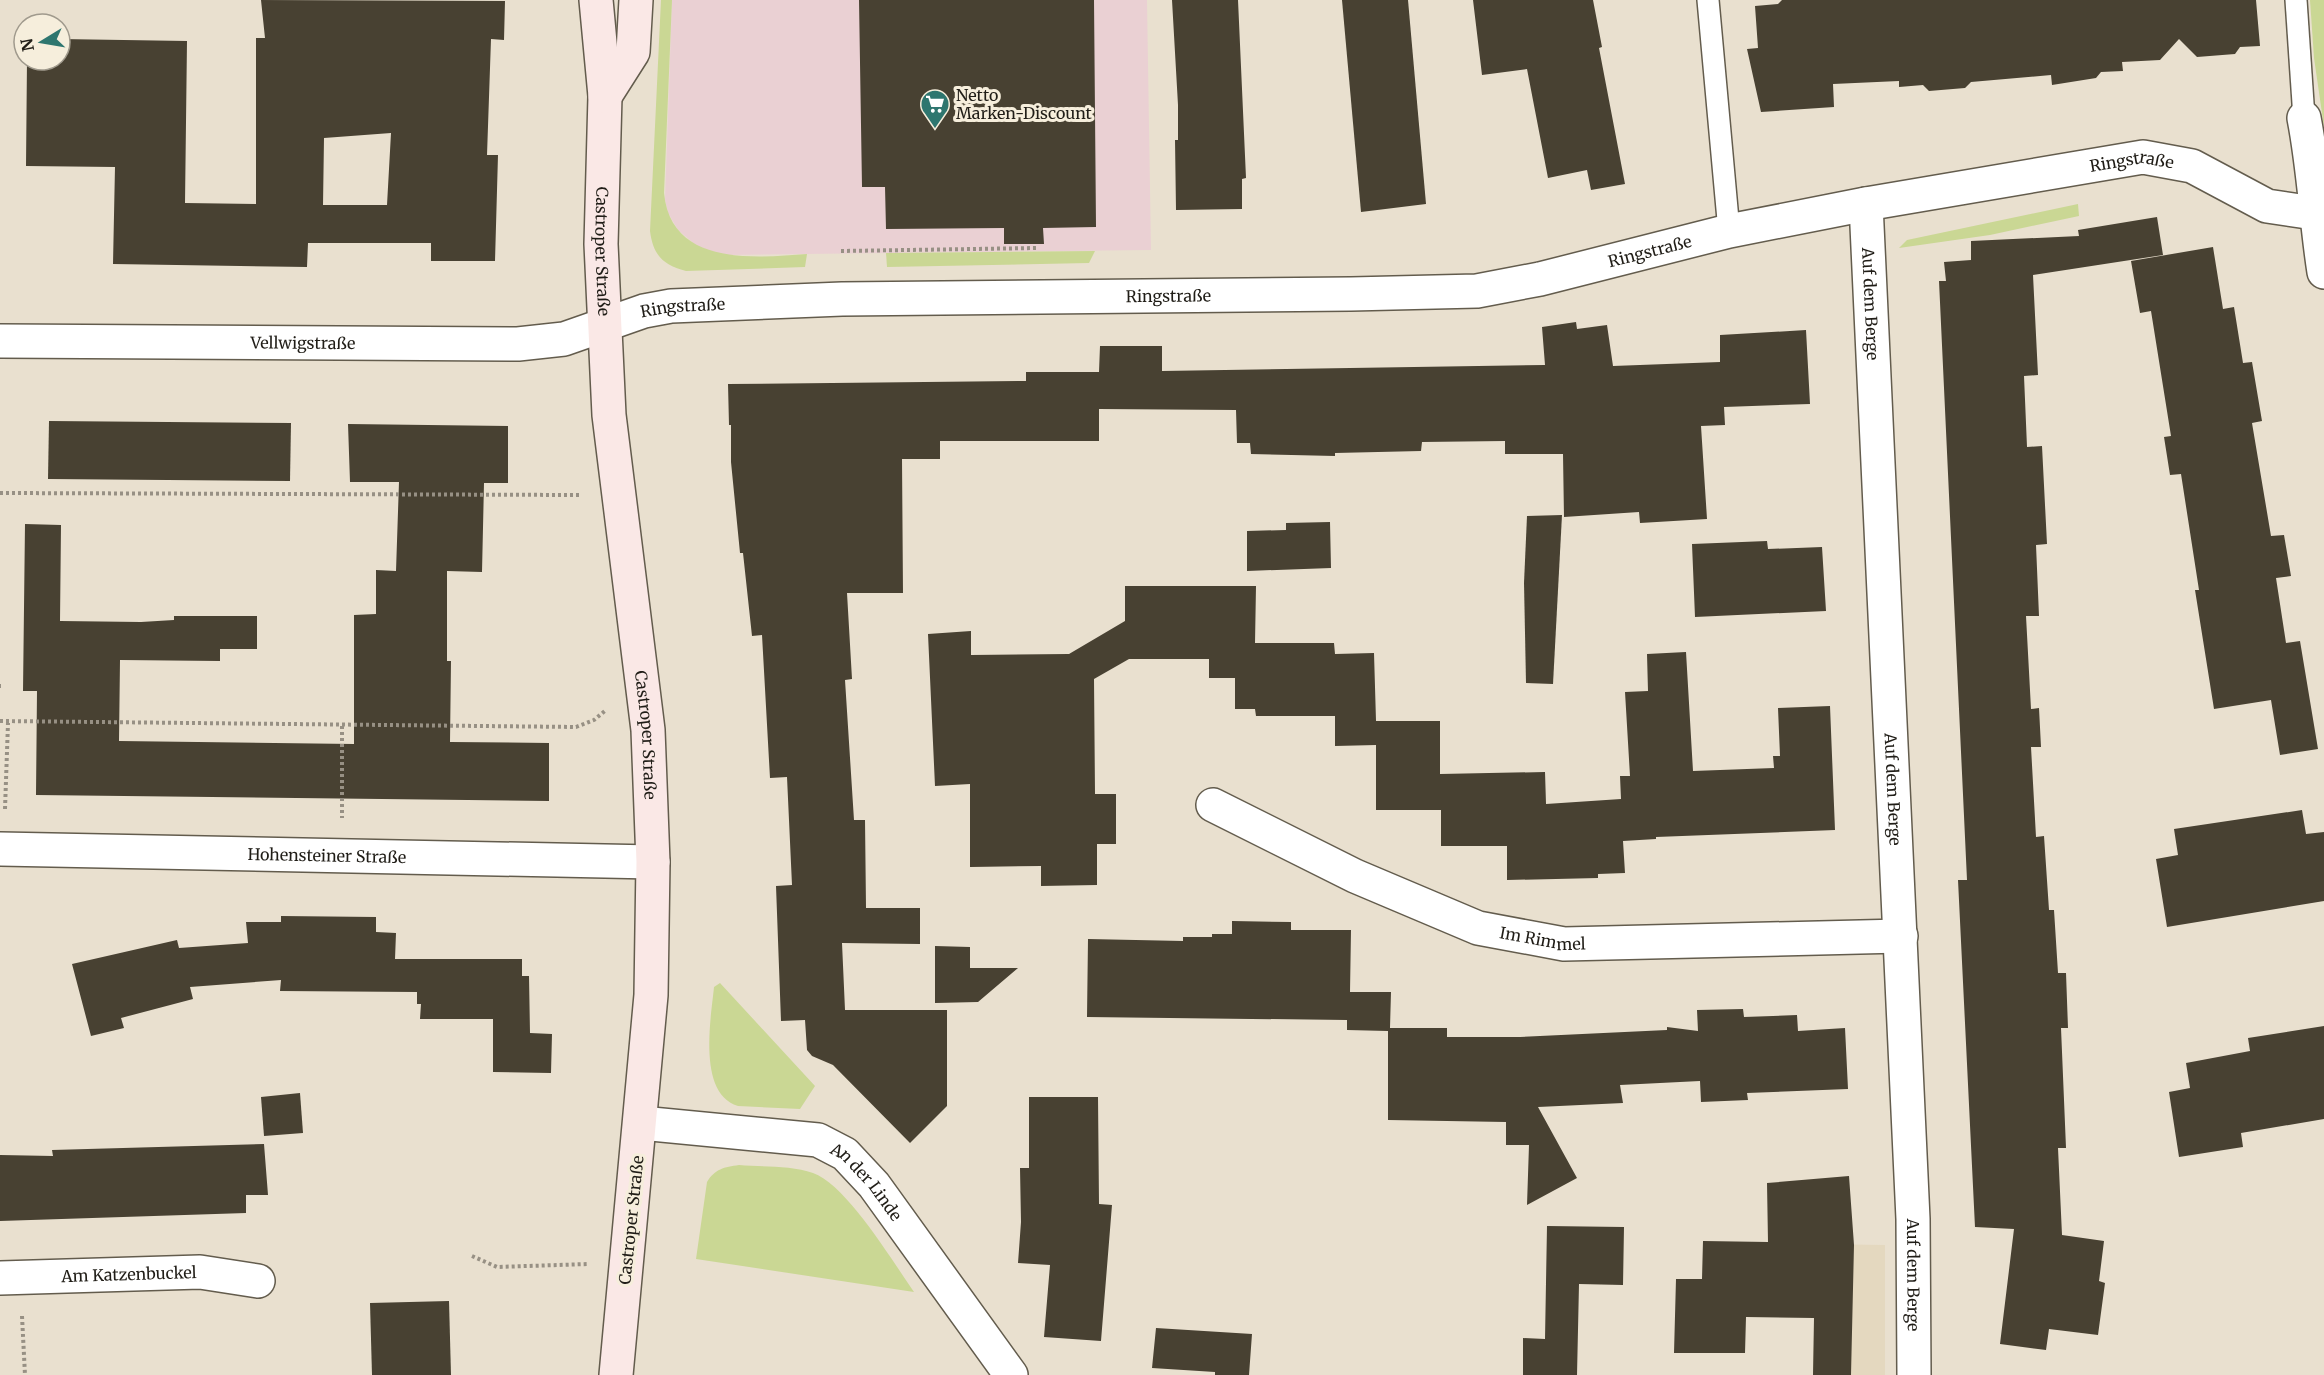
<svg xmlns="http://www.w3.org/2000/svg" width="2324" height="1375" font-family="Merriweather,serif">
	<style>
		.commercial { fill: #ead0d3 }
		.built { fill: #e4d8bf }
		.green { fill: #cad794 }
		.building { fill: #484132; fill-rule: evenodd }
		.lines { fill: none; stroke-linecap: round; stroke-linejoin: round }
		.service-casing { stroke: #635c4d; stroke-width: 24 }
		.minor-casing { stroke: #635c4d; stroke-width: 36 }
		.secondary-casing { stroke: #635c4d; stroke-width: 36 }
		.path { stroke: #979084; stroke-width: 4; stroke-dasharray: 3 3; stroke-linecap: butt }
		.service { stroke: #fff; stroke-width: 21 }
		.minor { stroke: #fff; stroke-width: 33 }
		.secondary { stroke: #fae8e6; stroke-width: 33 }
		.labels { text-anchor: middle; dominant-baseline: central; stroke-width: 6; stroke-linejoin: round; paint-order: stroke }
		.poi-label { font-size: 16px; fill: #201d17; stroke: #f6eedc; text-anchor: start }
		.street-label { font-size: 16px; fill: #201d17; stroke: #f6eedc }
	</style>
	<rect width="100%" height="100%" fill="#e9e0cf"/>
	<!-- commercial -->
	<path class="commercial" d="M 672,0 L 1147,0 L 1151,250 L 724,255 L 698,247 L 678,230 L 668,213 L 665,200 Z"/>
	<!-- built -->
	<path class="built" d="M 1816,1244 L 1885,1245 L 1885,1375 L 1813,1375 Z"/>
	<!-- green -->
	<g class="green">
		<path d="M 661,0 L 672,0 L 664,193 C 671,266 753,258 807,254 L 805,267 L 686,271 C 662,265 653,254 650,231 Z"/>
		<path d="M 2310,0 L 2324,0 L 2324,127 L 2314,58 Z"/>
		<path d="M 2078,204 L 2079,216 L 1990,235 L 1899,248 L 1907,240 Z"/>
		<path d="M 1095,251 L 1089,263 L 887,267 L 886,253 Z"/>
		<path d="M 720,983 L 815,1086 L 800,1109 L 738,1106 C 697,1094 711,1018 714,987 Z"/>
		<path d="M 739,1165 C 762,1167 791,1165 813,1173 C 846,1184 893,1262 914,1292 L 696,1259 L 707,1182 C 715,1169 724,1167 739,1165 Z"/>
	</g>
	<!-- building -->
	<g class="building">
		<path d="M 261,0 L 505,1 L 504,40 L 491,39 L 487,155 L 498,155 L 495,261 L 431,261 L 431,243 L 308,243 L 307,267 L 113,264 L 115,167 L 26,166 L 27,60 L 60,60 L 60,39 L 187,41 L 185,203 L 256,204 L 256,38 L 265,38 ZM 391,133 L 387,205 L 323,205 L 324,138 Z"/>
		<path d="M 859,0 L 1094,0 L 1096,227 L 1043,228 L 1044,244 L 1004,244 L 1004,228 L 886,229 L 885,187 L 862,187 Z"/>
		<path d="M 1172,0 L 1238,0 L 1246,178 L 1242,179 L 1242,209 L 1176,210 L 1175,140 L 1178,140 L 1178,105 Z"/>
		<path d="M 1342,0 L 1408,0 L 1426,204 L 1361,212 Z"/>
		<path d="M 1473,0 L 1593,0 L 1602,47 L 1599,48 L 1625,184 L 1591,190 L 1587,170 L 1548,178 L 1527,69 L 1482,75 Z"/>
		<path d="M 1782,0 L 2256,0 L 2260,46 L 2240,47 L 2235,54 L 2197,57 L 2179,39 L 2160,60 L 2122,62 L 2123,71 L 2101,72 L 2096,78 L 2052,85 L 2051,75 L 1971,82 L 1965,88 L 1929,91 L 1923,85 L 1899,87 L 1899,81 L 1833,84 L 1834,107 L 1761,112 L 1747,49 L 1758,48 L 1755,6 L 1778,4 Z"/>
		<path d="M 2157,217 L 2163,255 L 2033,275 L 2038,375 L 2024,376 L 2027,447 L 2042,446 L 2047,544 L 2036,545 L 2039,616 L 2026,616 L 2031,709 L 2039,708 L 2041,747 L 2031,747 L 2036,837 L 2044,836 L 2049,910 L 2054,910 L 2058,973 L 2066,973 L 2068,1028 L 2061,1028 L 2066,1148 L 2058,1148 L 2062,1235 L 2104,1241 L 2099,1281 L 2105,1283 L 2098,1335 L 2049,1329 L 2046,1350 L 2000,1344 L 2014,1229 L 1975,1227 L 1958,880 L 1967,880 L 1939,281 L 1946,281 L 1944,262 L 1971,260 L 1971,241 L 2079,236 L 2078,230 Z"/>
		<path d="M 2213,247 L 2223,309 L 2234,307 L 2243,363 L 2252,362 L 2262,421 L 2252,423 L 2271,536 L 2284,535 L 2291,576 L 2276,578 L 2286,643 L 2300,641 L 2318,749 L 2280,755 L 2271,700 L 2214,709 L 2195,590 L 2199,590 L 2181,474 L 2170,475 L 2164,437 L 2171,436 L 2151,311 L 2140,313 L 2131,261 Z"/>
		<path d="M 1576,322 L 1577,329 L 1607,325 L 1613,366 L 1720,362 L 1720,335 L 1806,330 L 1810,404 L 1724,407 L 1725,425 L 1701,426 L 1707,519 L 1640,523 L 1639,512 L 1564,517 L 1563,454 L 1505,454 L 1505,441 L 1422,442 L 1421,451 L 1335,453 L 1335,456 L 1251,454 L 1250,443 L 1237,443 L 1236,410 L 1099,409 L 1099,441 L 940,441 L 940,459 L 902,459 L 903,593 L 847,593 L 852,679 L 845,680 L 854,820 L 865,820 L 866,908 L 920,908 L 920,944 L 842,943 L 845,1010 L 947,1010 L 947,1106 L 910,1143 L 833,1065 L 812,1056 L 807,1050 L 805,1020 L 781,1021 L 776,886 L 792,885 L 787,777 L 770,778 L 762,635 L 752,636 L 743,553 L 740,553 L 731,462 L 731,425 L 729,425 L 728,384 L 1026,381 L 1026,372 L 1099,372 L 1100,346 L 1162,346 L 1162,371 L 1545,365 L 1542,327 Z"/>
		<path d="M 49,421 L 291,423 L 290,481 L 48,479 Z"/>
		<path d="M 348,424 L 508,426 L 508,483 L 484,483 L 482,572 L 447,571 L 447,661 L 451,661 L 450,742 L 549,743 L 549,801 L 36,795 L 37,691 L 23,691 L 25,524 L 61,525 L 60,621 L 141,622 L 174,620 L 174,616 L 257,616 L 257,649 L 220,649 L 220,661 L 120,660 L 119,741 L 354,744 L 354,615 L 376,614 L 376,570 L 396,571 L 399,482 L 350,482 Z"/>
		<path d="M 1562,515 L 1553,684 L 1526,683 L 1524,583 L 1527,516 Z"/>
		<path d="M 1330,522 L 1331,568 L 1247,571 L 1247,531 L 1286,530 L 1286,523 Z"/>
		<path d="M 1767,541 L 1768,549 L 1822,547 L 1826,611 L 1695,617 L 1692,544 Z"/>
		<path d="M 1125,586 L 1256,586 L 1255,643 L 1334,643 L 1335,654 L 1374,653 L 1376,721 L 1440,721 L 1440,774 L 1545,772 L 1546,804 L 1621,799 L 1620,776 L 1630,776 L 1625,692 L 1648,691 L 1647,654 L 1686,652 L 1693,771 L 1774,768 L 1773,756 L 1780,756 L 1778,708 L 1830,706 L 1835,830 L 1656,837 L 1656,839 L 1623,841 L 1625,873 L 1598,874 L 1598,878 L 1507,880 L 1507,846 L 1441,846 L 1441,810 L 1376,810 L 1376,745 L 1335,746 L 1335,716 L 1256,716 L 1255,709 L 1235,709 L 1235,678 L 1209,678 L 1209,659 L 1129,659 L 1094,679 L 1095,794 L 1116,794 L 1116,844 L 1097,844 L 1097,885 L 1041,886 L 1041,866 L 970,867 L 970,784 L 935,786 L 928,634 L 971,631 L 971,655 L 1069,654 L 1125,621 Z"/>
		<path d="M 2302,810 L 2306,834 L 2324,832 L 2324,901 L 2167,927 L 2156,859 L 2178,855 L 2174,829 Z"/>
		<path d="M 281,916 L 376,917 L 376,932 L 396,933 L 395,959 L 522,959 L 522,976 L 529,976 L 530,1033 L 552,1034 L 551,1073 L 493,1072 L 493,1019 L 420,1019 L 421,1004 L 417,1004 L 417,992 L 280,991 L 281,980 L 190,987 L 193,999 L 121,1018 L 124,1028 L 91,1036 L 72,964 L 177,940 L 179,948 L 248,943 L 246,922 L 281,922 Z"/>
		<path d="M 1232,921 L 1291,922 L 1291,930 L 1351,930 L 1350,992 L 1391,992 L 1390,1028 L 1447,1028 L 1447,1037 L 1520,1037 L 1667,1030 L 1667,1027 L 1698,1031 L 1697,1010 L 1743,1009 L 1744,1017 L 1797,1015 L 1798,1031 L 1845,1028 L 1848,1089 L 1747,1093 L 1748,1100 L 1701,1102 L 1700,1081 L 1620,1085 L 1623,1103 L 1538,1107 L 1577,1178 L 1527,1205 L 1529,1145 L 1506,1145 L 1506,1122 L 1388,1120 L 1388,1031 L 1347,1030 L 1347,1020 L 1087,1017 L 1088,939 L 1183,941 L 1183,937 L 1212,937 L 1212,934 L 1232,934 Z"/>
		<path d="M 935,946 L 970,947 L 970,968 L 1018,968 L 978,1002 L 935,1003 Z"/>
		<path d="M 2324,1026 L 2324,1119 L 2241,1133 L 2243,1147 L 2179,1157 L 2169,1092 L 2190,1088 L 2186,1063 L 2250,1051 L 2248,1038 Z"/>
		<path d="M 300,1093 L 303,1133 L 264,1136 L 261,1097 Z"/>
		<path d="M 1029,1097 L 1098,1097 L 1099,1204 L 1112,1205 L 1101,1341 L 1044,1337 L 1050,1265 L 1018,1263 L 1021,1222 L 1020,1168 L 1029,1168 Z"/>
		<path d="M 264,1144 L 268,1195 L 246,1195 L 246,1213 L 0,1221 L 0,1155 L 53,1156 L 52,1150 Z"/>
		<path d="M 1849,1176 L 1854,1245 L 1851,1375 L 1813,1375 L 1814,1318 L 1746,1317 L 1745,1353 L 1674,1353 L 1676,1279 L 1702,1279 L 1703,1241 L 1768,1242 L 1767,1183 Z"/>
		<path d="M 1547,1226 L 1624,1227 L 1623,1285 L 1579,1284 L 1577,1375 L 1523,1375 L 1523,1338 L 1545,1339 Z"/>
		<path d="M 449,1301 L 451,1375 L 372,1375 L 370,1303 Z"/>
		<path d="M 1156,1328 L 1252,1334 L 1249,1375 L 1215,1375 L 1215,1372 L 1152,1368 Z"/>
	</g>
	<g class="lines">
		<!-- service casing -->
		<g class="service-casing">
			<g id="service">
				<path d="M 1708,0 L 1729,231"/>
				<path d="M 2296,0 L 2304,118"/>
			</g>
		</g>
		<!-- minor casing -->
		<g class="minor-casing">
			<g id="minor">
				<path d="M 2304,118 C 2314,169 2316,221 2324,272"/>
				<path id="s1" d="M 1866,204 L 1913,1219 L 1914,1375"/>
				<path id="s2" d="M 0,341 L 518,344 L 564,339 L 644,311 L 671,306 L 842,299 L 1351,294 L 1477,291 L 1540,279 L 1729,231 L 1866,204 L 2143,157 L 2192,166 L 2267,206 L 2314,213"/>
				<path id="s3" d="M 1213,805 L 1355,876 L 1478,928 L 1564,944 L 1901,936"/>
				<path id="s4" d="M 0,849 L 653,862"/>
				<path id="s5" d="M 641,1123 L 818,1140 L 845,1154 L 874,1185 L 1011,1375"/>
				<path id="s6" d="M 0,1278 L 200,1272 L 258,1281"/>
			</g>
		</g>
		<!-- secondary casing -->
		<g class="secondary-casing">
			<g id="secondary">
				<path id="s7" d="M 596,0 L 605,96 L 601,244 L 609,415 L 648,730 L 653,862 L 651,995 L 616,1375"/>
				<path d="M 605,96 L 633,52 L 636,0"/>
			</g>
		</g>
		<!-- path -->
		<g class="path">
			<path d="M 841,251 L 1038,248"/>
			<path d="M 0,493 L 579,495"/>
			<path d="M 0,686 L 1,686"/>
			<path d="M 0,721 L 576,727 L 594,720 L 606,710"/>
			<path d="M 342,726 L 342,818"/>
			<path d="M 5,809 L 8,723"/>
			<path d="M 472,1256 L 497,1267 L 588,1264"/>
			<path d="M 22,1316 L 25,1375"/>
		</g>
		<!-- service -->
		<use href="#service" class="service"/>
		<!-- minor -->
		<use href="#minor" class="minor"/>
		<!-- secondary -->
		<use href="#secondary" class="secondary"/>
	</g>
	<!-- icons -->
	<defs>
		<g id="supermarket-pin" transform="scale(1.5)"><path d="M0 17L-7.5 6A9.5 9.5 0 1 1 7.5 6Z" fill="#2e766f" stroke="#f6eedc"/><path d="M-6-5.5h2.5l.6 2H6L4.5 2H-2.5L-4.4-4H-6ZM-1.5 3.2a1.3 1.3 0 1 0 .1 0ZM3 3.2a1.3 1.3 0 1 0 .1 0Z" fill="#fff"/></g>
	</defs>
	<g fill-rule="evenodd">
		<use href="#supermarket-pin" x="935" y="104"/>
	</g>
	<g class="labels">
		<!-- poi labels -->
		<g class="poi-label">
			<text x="956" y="95">Netto<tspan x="956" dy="18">Marken-Discount</tspan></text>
		</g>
		<!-- street labels -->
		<g class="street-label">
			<text stroke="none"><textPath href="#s2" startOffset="2151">Ringstraße</textPath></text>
			<text stroke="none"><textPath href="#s7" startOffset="252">Castroper Straße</textPath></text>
			<text stroke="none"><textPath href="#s2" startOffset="1660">Ringstraße</textPath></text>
			<text stroke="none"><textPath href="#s2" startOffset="1174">Ringstraße</textPath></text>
			<text stroke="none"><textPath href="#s1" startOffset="100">Auf dem Berge</textPath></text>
			<text stroke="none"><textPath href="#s2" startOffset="688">Ringstraße</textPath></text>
			<text stroke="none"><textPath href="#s2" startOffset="303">Vellwigstraße</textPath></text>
			<text stroke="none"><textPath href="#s7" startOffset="738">Castroper Straße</textPath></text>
			<text stroke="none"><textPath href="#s1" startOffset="586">Auf dem Berge</textPath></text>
			<text stroke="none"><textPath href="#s4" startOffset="327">Hohensteiner Straße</textPath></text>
			<text stroke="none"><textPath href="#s3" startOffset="358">Im Rimmel</textPath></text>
			<text stroke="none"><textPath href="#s5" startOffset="243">An der Linde</textPath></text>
			<text transform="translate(631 1220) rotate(-84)">Castroper Straße</text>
			<text stroke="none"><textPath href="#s6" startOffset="129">Am Katzenbuckel</textPath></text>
			<text stroke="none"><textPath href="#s1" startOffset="1072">Auf dem Berge</textPath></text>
		</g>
	</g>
	<!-- north arrow -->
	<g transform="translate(42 42) rotate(259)"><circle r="28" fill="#f6eedc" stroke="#a09a8d" stroke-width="1.5"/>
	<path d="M0-4.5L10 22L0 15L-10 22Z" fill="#2e766f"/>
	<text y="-9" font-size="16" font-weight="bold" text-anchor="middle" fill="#201d17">N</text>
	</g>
</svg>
